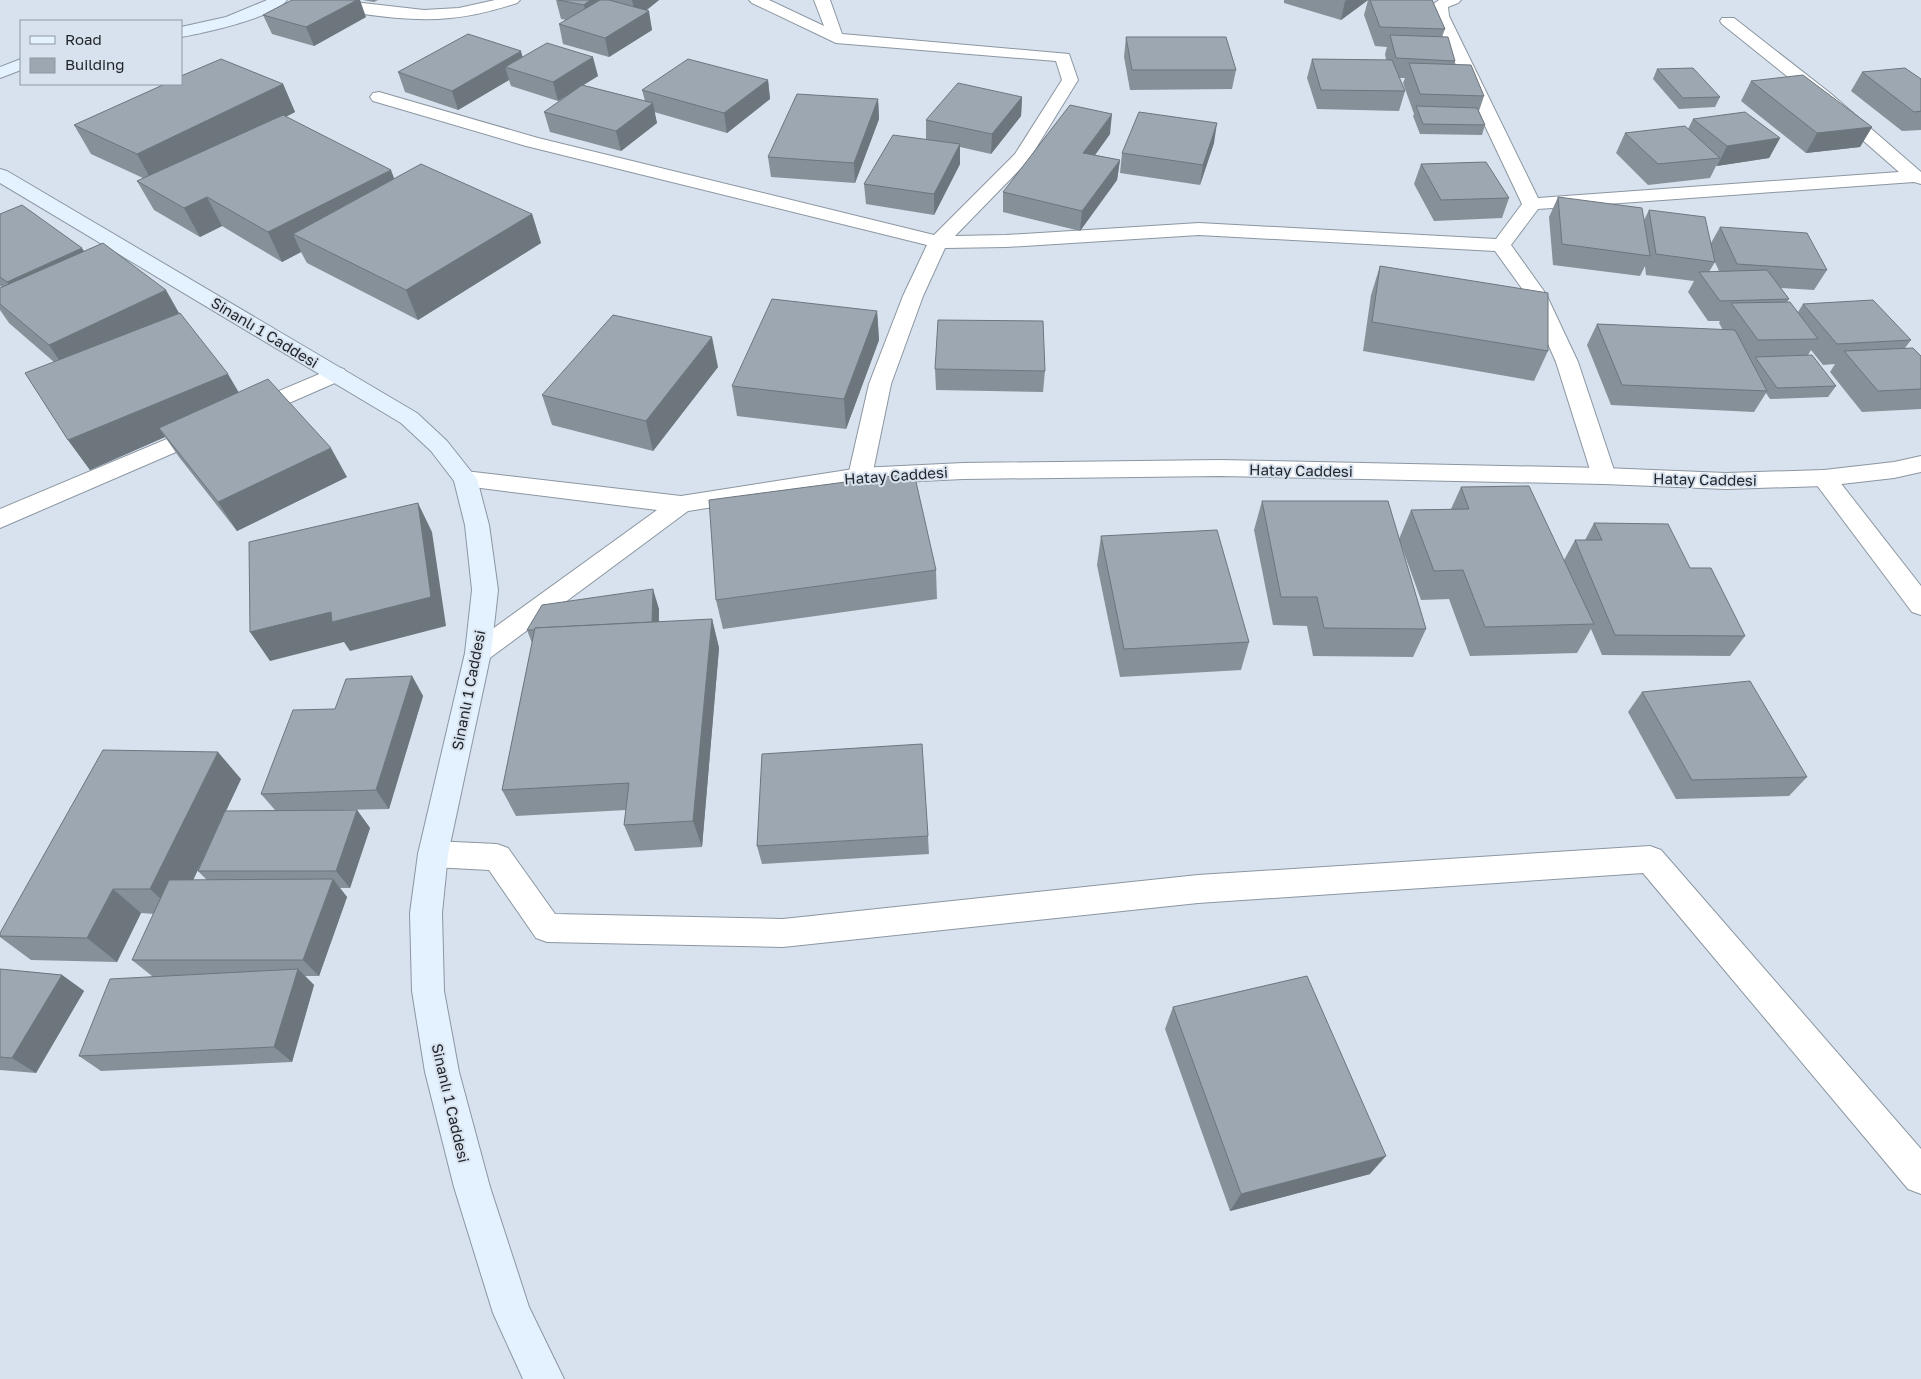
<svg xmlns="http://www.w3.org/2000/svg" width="1921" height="1379" font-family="'Golos Text',sans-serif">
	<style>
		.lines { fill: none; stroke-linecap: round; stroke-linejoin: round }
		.minor-casing { stroke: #8b96a1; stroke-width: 2 }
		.tertiary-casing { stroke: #8b96a1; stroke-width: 2 }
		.secondary-casing { stroke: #8b96a1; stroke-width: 2 }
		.minor { fill: #fff; fill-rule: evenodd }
		.tertiary { fill: #fff; fill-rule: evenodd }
		.secondary { fill: #e4f2ff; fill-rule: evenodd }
		.wall { fill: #869099; fill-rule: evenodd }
		.shaded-wall { fill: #6d757d }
		.building { fill: #9ca7b2; stroke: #6d757d }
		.labels { text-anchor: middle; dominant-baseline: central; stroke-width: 4; stroke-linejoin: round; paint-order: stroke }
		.street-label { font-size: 15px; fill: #22262b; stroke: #d7e2ee }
	</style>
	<rect width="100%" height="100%" fill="#d7e2ee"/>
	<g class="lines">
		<!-- minor casing -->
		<g class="minor-casing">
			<g id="minor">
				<path d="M 294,0 L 336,0 L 424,10 L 459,8 L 495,0 L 520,0 L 517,3 C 495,10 473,16 450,18 C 401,23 351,11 302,5 L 297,3 Z"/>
				<path d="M 749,0 L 769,0 L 824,26 L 814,0 L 830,0 L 842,34 L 1069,54 L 1078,80 L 1028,161 L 955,236 L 1006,235 L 1199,223 L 1496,239 L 1522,204 L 1433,16 L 1432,5 L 1439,0 L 1461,0 L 1458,3 L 1448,7 L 1449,16 L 1538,198 L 1899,172 L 1818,101 L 1722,24 L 1720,21 L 1722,18 L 1734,18 L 1830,93 L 1921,172 L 1921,184 L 1914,182 L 1538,209 L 1511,245 L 1546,294 L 1578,362 L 1616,476 L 1612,482 L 1604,484 L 1596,482 L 1592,476 L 1556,362 L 1526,294 L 1495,251 L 1199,235 L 1006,247 L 945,248 L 923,296 L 891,384 L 872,476 L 868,482 L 860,484 L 852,482 L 848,476 L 869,384 L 903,296 L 927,245 L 526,146 L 373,101 L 370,97 L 373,93 L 379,92 L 538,138 L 934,235 L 1015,154 L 1062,80 L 1056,61 L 836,43 L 752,3 Z"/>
				<path d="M 336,367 L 344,369 L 347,374 L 344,379 L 257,417 L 249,419 L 241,417 L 238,412 L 241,407 Z"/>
				<path d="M 205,423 L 213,426 L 216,431 L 213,436 L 0,528 L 0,509 Z"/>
				<path d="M 1824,470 L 1832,472 L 1921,586 L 1921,615 L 1912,612 L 1816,484 L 1812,478 L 1816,472 Z"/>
				<path d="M 433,841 L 497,844 L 508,848 L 555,914 L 783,919 L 1198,875 L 1650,846 L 1661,850 L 1921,1149 L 1921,1194 L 1908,1189 L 1643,873 L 1198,903 L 783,947 L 547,942 L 536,938 L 489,870 L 433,867 L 422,863 L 418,854 L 422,845 Z"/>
			</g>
		</g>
		<!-- tertiary casing -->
		<g class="tertiary-casing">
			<path id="tertiary" d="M 1921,456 L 1921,472 L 1894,478 L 1824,486 L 1726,489 L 1604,484 L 1219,476 L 963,479 L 860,484 L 688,511 L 487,660 L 478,663 L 469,660 L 465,653 L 469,646 L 657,510 L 457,485 L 453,479 L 457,473 L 465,471 L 681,496 L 860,468 L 963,463 L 1219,460 L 1604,468 L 1726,473 L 1824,470 L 1894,462 Z"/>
		</g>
		<!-- secondary casing -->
		<g class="secondary-casing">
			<g id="secondary">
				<path d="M 267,0 L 287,0 C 274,18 203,33 181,37 L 181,27 L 226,17 Z"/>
				<path d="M 21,59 L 21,70 L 0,78 L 0,67 Z"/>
				<path d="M 0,169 L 7,171 L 417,413 L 447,441 L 477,479 L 489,525 L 498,590 L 491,653 L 448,854 L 442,913 L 444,991 L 459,1072 L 490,1187 L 529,1307 L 564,1379 L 523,1379 L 493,1313 L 454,1187 L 425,1072 L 412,991 L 410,913 L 418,854 L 465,653 L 472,590 L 465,525 L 454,481 L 431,451 L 401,423 L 0,183 Z"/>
			</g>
		</g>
		<!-- minor -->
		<use href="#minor" class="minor"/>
		<!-- tertiary -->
		<use href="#tertiary" class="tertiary"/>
		<!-- secondary -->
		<use href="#secondary" class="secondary"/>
	</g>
	<!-- wall -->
	<g class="wall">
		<path d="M 363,0 L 378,0 L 374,2 Z"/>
		<path d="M 556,0 L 659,0 L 647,10 L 652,30 L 609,57 L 563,44 L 559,24 L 567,20 L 561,19 Z"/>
		<path d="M 1284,0 L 1368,0 L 1341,20 L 1284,3 Z"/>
		<path d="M 1368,0 L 1432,0 L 1445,29 L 1442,37 L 1455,61 L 1454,65 L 1484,96 L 1479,111 L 1485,125 L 1482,135 L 1420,134 L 1413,116 L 1414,114 L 1403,83 L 1405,78 L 1399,78 L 1405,91 L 1399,111 L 1317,109 L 1307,78 L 1312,59 L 1386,60 L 1385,54 L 1387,47 L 1375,46 L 1364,15 Z"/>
		<path d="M 263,15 L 366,17 L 314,46 L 272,34 Z"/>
		<path d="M 1126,37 L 1236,70 L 1232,89 L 1130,90 L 1124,57 Z"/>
		<path d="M 523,57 L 598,76 L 583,85 L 645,101 L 642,90 L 768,80 L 770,99 L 727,133 L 654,112 L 657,123 L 621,151 L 550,132 L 544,112 L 572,92 L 558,101 L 511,86 L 509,80 L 458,110 L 405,92 L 398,72 Z"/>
		<path d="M 1657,69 L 1720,97 L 1715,107 L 1679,109 L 1653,79 Z"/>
		<path d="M 1862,72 L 1921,79 L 1921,130 L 1902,131 L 1851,91 Z"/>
		<path d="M 1751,81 L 1872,127 L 1860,147 L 1806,153 L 1741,101 Z"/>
		<path d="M 283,84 L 295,112 L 286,117 L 394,179 L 532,214 L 541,243 L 418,320 L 307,263 L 301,252 L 282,262 L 222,226 L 200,237 L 154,210 L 137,181 L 143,178 L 91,154 L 74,125 Z"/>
		<path d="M 1022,97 L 1021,116 L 991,154 L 960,147 L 960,164 L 934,215 L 866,204 L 864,184 L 926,140 L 926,120 Z"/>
		<path d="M 878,99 L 879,119 L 855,183 L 771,177 L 768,157 Z"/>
		<path d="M 1693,119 L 1780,138 L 1769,158 L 1716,166 L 1710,178 L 1648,185 L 1616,153 L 1625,133 L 1688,129 Z"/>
		<path d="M 1110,134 L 1095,155 L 1120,160 L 1117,180 L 1080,231 L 1003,212 L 1003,192 Z"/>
		<path d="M 1214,143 L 1200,185 L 1120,173 L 1122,153 Z"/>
		<path d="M 1421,164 L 1509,198 L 1502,218 L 1434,221 L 1414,184 Z"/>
		<path d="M 1558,197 L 1644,220 L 1649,210 L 1711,243 L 1720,227 L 1827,270 L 1814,290 L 1781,288 L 1789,299 L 1787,302 L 1798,312 L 1803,304 L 1911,340 L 1905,348 L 1921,356 L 1921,409 L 1862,412 L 1830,372 L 1835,364 L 1823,365 L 1811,350 L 1808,355 L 1836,386 L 1828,397 L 1770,399 L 1766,393 L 1754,412 L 1611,405 L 1587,345 L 1597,324 L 1723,330 L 1719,323 L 1720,321 L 1708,321 L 1688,292 L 1694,281 L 1646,275 L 1645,266 L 1640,276 L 1553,265 L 1549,217 ZM 1714,260 L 1719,271 L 1709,272 L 1715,262 Z"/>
		<path d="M 0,214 L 84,251 L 179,313 L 238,392 L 347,477 L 237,531 L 179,457 L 165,437 L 90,470 L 68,440 L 54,362 L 9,323 L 0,310 L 0,288 L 2,287 L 0,286 Z"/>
		<path d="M 1380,266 L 1548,351 L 1534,381 L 1363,351 L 1371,295 Z"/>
		<path d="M 877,311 L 879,340 L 846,429 L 737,416 L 732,386 Z"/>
		<path d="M 718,367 L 653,451 L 552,425 L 542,395 Z"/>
		<path d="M 935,369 L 1045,371 L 1043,392 L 936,390 Z"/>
		<path d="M 1461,487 L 1564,560 L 1575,540 L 1585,540 L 1594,523 L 1690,568 L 1745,636 L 1730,656 L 1602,655 L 1591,629 L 1577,653 L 1470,656 L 1449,599 L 1421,600 L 1399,539 L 1411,510 L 1451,509 Z"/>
		<path d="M 1262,501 L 1426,629 L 1413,657 L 1313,656 L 1307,626 L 1273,625 L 1254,530 Z"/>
		<path d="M 1101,536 L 1249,642 L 1241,670 L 1120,677 L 1097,565 Z"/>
		<path d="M 936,570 L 937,599 L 723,629 L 716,600 Z"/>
		<path d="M 659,609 L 659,622 L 712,619 L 719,648 L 702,847 L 635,851 L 624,825 L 626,810 L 516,816 L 502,790 L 532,643 L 527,630 Z"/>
		<path d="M 412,676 L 423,696 L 389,809 L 338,810 L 357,810 L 370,828 L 350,888 L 340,888 L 347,897 L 319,976 L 305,976 L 314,985 L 292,1062 L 101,1071 L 79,1056 L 152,976 L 132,960 L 154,914 L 141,913 L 117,962 L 31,960 L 0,937 L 0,933 L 241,779 L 226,811 L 275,810 L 261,794 L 335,709 ZM 212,840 L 198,871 L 207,880 L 193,880 Z"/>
		<path d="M 1642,692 L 1807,777 L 1789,796 L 1676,799 L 1628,712 Z"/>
		<path d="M 928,836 L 929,854 L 762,864 L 757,846 Z"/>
		<path d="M 0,969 L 62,975 L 84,991 L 36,1073 L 0,1070 Z"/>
		<path d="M 1173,1007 L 1370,1174 L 1230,1211 L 1165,1029 Z"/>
	</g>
	<!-- shaded-wall -->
	<g class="shaded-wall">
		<path d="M 357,0 L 360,0 L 366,17 L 314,46 L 306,27 Z"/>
		<path d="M 590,0 L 601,0 L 588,24 L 584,5 Z"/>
		<path d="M 632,0 L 659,0 L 636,18 L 649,11 L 652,30 L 609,57 L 605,38 L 636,18 Z"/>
		<path d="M 1347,0 L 1368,0 L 1341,20 L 1345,1 Z"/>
		<path d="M 521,51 L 526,70 L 505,67 L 509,80 L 458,110 L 452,91 Z"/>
		<path d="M 593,57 L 598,76 L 558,101 L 553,82 Z"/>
		<path d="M 768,80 L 770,99 L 727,133 L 724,113 Z"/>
		<path d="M 283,84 L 295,112 L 153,183 L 137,154 Z"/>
		<path d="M 1022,97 L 1021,116 L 991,154 L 992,134 Z"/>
		<path d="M 878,99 L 879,119 L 855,183 L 854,163 Z"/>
		<path d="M 653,103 L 657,123 L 621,151 L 616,131 Z"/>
		<path d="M 1112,114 L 1110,134 L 1082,173 L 1083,153 Z"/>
		<path d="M 1217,123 L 1214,143 L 1200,185 L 1203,165 Z"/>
		<path d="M 1872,127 L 1860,147 L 1806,153 L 1817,133 Z"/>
		<path d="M 1780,138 L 1769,158 L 1717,166 L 1727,146 Z"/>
		<path d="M 960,144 L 960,164 L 934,215 L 934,194 Z"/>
		<path d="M 1120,160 L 1117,180 L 1080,231 L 1082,211 Z"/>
		<path d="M 391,170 L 402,199 L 293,234 L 301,252 L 282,262 L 268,232 Z"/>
		<path d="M 207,197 L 222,226 L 200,237 L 184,208 Z"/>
		<path d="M 532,214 L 541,243 L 418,320 L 406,290 Z"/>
		<path d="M 82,248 L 95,268 L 21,303 L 7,282 Z"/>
		<path d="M 166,290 L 183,320 L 69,375 L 49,345 Z"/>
		<path d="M 877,311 L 879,340 L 846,429 L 844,399 Z"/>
		<path d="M 712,337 L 718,367 L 653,451 L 646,421 Z"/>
		<path d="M 228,374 L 245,403 L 159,428 L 165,437 L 90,470 L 68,440 Z"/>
		<path d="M 331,448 L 347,477 L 237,531 L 218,502 Z"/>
		<path d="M 418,503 L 432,532 L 446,626 L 350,651 L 344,642 L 270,661 L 250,632 Z"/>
		<path d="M 653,589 L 659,609 L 658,646 L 652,626 Z"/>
		<path d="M 712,619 L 719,648 L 702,847 L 693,821 Z"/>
		<path d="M 412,676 L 423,696 L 389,809 L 376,790 Z"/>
		<path d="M 218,752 L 241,779 L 177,914 L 150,889 Z"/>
		<path d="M 357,810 L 370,828 L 350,888 L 336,871 Z"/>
		<path d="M 333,879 L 347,897 L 319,976 L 303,960 Z"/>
		<path d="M 113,889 L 141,913 L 117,962 L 87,938 Z"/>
		<path d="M 298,969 L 314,985 L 292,1062 L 274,1047 Z"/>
		<path d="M 62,975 L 84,991 L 36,1073 L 12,1058 Z"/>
		<path d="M 1386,1156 L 1370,1174 L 1230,1211 L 1241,1194 Z"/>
	</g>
	<!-- building -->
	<g class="building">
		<path d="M 292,0 L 357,0 L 306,27 L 263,15 Z"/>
		<path d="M 558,0 L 590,0 L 584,5 Z"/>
		<path d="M 600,0 L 609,0 L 649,11 L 605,38 L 559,24 Z"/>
		<path d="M 1370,0 L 1432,0 L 1445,29 L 1380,27 Z"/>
		<path d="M 468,34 L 521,51 L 452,91 L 398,72 Z"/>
		<path d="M 1390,35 L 1448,37 L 1455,61 L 1396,58 Z"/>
		<path d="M 1126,37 L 1226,37 L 1236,70 L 1132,70 Z"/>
		<path d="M 547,43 L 593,57 L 553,82 L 505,67 Z"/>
		<path d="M 221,59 L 283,84 L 137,154 L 74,125 L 165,84 L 181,84 L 181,76 Z"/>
		<path d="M 688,59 L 768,80 L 724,113 L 642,90 Z"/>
		<path d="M 1312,59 L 1392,60 L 1405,91 L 1321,90 Z"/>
		<path d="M 1409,63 L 1471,65 L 1484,96 L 1420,94 Z"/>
		<path d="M 1693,68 L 1720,97 L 1683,98 L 1657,69 Z"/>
		<path d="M 1905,68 L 1921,79 L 1921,111 L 1914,112 L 1862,72 Z"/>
		<path d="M 1803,75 L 1872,127 L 1817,133 L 1751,81 Z"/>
		<path d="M 958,83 L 1022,97 L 992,134 L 926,120 Z"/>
		<path d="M 582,85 L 653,103 L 616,131 L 544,112 Z"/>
		<path d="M 797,94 L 878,99 L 854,163 L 768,157 Z"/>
		<path d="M 1070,105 L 1112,114 L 1083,153 L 1120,160 L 1082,211 L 1003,192 Z"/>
		<path d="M 1416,106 L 1477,108 L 1485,125 L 1423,124 Z"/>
		<path d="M 1139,112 L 1217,123 L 1203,165 L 1122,153 Z"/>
		<path d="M 1745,112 L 1780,138 L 1727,146 L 1693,119 Z"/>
		<path d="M 283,115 L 391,170 L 268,232 L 207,197 L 184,208 L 137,181 Z"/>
		<path d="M 1685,126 L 1720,158 L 1658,164 L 1625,133 Z"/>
		<path d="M 893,135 L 960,144 L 934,194 L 864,184 Z"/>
		<path d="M 1486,162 L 1509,198 L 1441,200 L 1421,164 Z"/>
		<path d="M 421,164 L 532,214 L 406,290 L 293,234 Z"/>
		<path d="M 1558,197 L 1642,208 L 1650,256 L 1562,244 Z"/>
		<path d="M 22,205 L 82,248 L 7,282 L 0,277 L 0,214 Z"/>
		<path d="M 1649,210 L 1705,217 L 1715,262 L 1656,254 Z"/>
		<path d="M 1720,227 L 1807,233 L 1827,270 L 1737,264 Z"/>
		<path d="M 103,243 L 166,290 L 49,345 L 0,304 L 0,288 Z"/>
		<path d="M 1380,266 L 1548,293 L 1548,351 L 1372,322 Z"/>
		<path d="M 1767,270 L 1789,299 L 1720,301 L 1699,272 Z"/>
		<path d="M 772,299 L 877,311 L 844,399 L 732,386 Z"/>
		<path d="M 1873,300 L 1911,340 L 1837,344 L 1803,304 Z"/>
		<path d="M 1790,302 L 1818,339 L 1758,340 L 1731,303 Z"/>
		<path d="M 180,313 L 228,374 L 68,440 L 25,373 Z"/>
		<path d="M 613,315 L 712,337 L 646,421 L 542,395 Z"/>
		<path d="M 938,320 L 1043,321 L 1045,371 L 935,369 Z"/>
		<path d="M 1597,324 L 1735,330 L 1767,391 L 1622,385 Z"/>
		<path d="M 1913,348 L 1921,356 L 1921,389 L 1878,391 L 1844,351 Z"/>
		<path d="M 1812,355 L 1836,386 L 1777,388 L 1755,357 Z"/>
		<path d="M 268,379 L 331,448 L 218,502 L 159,428 Z"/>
		<path d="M 914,473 L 936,570 L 716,600 L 709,500 Z"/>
		<path d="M 1529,486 L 1594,624 L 1485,627 L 1463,570 L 1434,571 L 1411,510 L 1469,509 L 1461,487 Z"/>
		<path d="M 1262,501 L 1388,501 L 1426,629 L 1324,628 L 1317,597 L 1281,597 Z"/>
		<path d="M 418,503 L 431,597 L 332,622 L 331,612 L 250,632 L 249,542 Z"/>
		<path d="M 1594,523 L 1668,524 L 1690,568 L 1711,568 L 1745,636 L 1615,635 L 1575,540 L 1602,540 Z"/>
		<path d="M 1217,530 L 1249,642 L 1124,649 L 1101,536 Z"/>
		<path d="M 653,589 L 652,622 L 535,628 L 535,630 L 527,630 L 542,605 Z"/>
		<path d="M 712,619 L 693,821 L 624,825 L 629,783 L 502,790 L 535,628 Z"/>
		<path d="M 412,676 L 376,790 L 261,794 L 293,710 L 335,709 L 346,679 Z"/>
		<path d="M 1750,681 L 1807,777 L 1692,780 L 1642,692 Z"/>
		<path d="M 922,744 L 928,836 L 757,846 L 762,754 Z"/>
		<path d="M 103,750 L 218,752 L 150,889 L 113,889 L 87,938 L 0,936 L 0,933 Z"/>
		<path d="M 357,810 L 336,871 L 198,871 L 225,811 Z"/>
		<path d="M 333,879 L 303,960 L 132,960 L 169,880 Z"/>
		<path d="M 0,969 L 62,975 L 12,1058 L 0,1057 Z"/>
		<path d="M 298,969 L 274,1047 L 79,1056 L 110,979 Z"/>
		<path d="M 1307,976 L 1386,1156 L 1241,1194 L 1173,1007 Z"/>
	</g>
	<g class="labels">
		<!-- street labels -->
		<g class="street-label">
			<text transform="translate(265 332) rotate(31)">Sinanlı 1 Caddesi</text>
			<text transform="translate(1301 470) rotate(1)">Hatay Caddesi</text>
			<text transform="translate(896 475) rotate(-4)">Hatay Caddesi</text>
			<text transform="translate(1705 479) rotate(1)">Hatay Caddesi</text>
			<text transform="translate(468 690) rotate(-79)">Sinanlı 1 Caddesi</text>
			<text transform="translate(451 1103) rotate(77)">Sinanlı 1 Caddesi</text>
		</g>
	</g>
	<!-- legend -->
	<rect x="20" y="20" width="162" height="65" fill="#d7e2ee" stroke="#8f97a0"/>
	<rect x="30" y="36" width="25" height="8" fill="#e4f2ff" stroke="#8f97a0"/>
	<text x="65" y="45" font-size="15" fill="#22262b">Road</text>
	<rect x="30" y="58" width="25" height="15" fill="#9ca7b2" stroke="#8f97a0"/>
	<text x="65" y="70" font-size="15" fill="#22262b">Building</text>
</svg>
